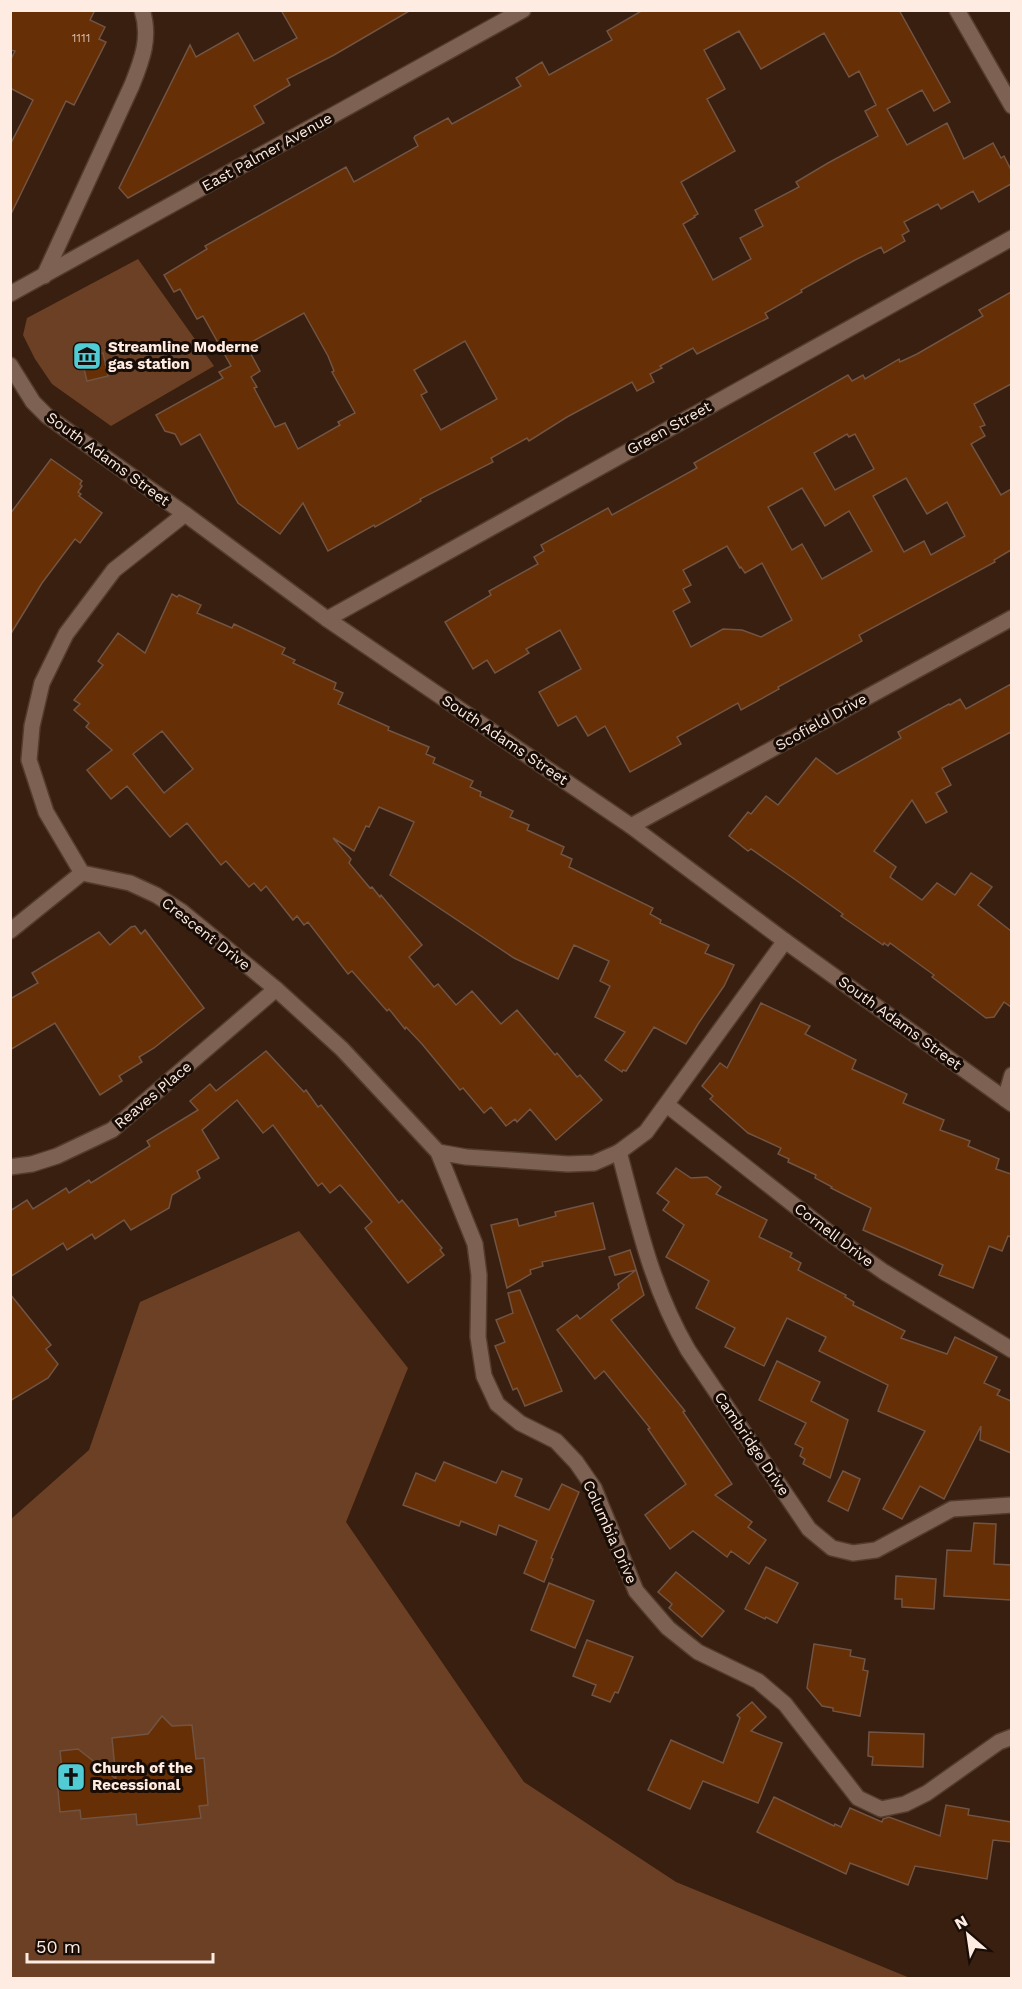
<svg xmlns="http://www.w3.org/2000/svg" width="1022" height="1989" font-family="'Work Sans',sans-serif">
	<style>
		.green { fill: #6c4024 }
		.building { fill: #662f05; stroke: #715443; stroke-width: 1.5; fill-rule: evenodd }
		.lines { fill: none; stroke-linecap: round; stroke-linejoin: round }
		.minor-casing { stroke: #543c2d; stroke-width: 18 }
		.minor { stroke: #7d6253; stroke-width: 15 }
		.labels { text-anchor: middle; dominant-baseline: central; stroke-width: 6; stroke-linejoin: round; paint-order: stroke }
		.number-label { font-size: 12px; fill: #d8bdab }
		.street-label { font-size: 15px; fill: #feece2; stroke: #180c06 }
		.poi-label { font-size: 15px; font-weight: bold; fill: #feece2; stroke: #180c06; text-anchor: start }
	</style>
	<rect width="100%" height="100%" fill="#381f10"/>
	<!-- green -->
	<g class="green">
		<path d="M 138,259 L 214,366 L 111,426 L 52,384 L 35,359 L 23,335 L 27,318 Z"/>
		<path d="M 299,1231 L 408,1368 L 346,1522 L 524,1782 L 676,1882 L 910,1978 L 11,1978 L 10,1520 L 89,1450 L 140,1302 Z"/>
	</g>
	<!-- building -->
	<g class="building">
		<path d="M 10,10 L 95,10 L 90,20 L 105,27 L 99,39 L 106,42 L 74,105 L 66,101 L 10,216 L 10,145 L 33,100 L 10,88 L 10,61 L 15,51 L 10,50 Z"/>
		<path d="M 281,10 L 411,10 L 334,55 L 287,79 L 290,85 L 254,106 L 264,123 L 128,198 L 119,188 L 190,45 L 196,57 L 238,33 L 254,61 L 297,38 Z"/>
		<path d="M 643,10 L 899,10 L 950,102 L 934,111 L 922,90 L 887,109 L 907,145 L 947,123 L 964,159 L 993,143 L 1001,158 L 1004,156 L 1011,170 L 1011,184 L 979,202 L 973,191 L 941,209 L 938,204 L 904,222 L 909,231 L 902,235 L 905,241 L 884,253 L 881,247 L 855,260 L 801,290 L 802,292 L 765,313 L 768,318 L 697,354 L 693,348 L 660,366 L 662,368 L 650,374 L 654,382 L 637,391 L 632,382 L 567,417 L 529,441 L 527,438 L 491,458 L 493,462 L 420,499 L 421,501 L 375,527 L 374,525 L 328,551 L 303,503 L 280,534 L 238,503 L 200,434 L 181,445 L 175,434 L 165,431 L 156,415 L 223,378 L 219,372 L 231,366 L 203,316 L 197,319 L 180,289 L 174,292 L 164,275 L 207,249 L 205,246 L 346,167 L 354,182 L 418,146 L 414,138 L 415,136 L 448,118 L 452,124 L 521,86 L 516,78 L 542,62 L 549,75 L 612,40 L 607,31 ZM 739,31 L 761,69 L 824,33 L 849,77 L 859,71 L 876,105 L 865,111 L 878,136 L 828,163 L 796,182 L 799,187 L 755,210 L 763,226 L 740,238 L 751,259 L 713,280 L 683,224 L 695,217 L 694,216 L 698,214 L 681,182 L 735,151 L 707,99 L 725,89 L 704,50 ZM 304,313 L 328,356 L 334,371 L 332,372 L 355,413 L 338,422 L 340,425 L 298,449 L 285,423 L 275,427 L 254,388 L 257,387 L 251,377 L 260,371 L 246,345 ZM 465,341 L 497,399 L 441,430 L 421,395 L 427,392 L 414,370 Z"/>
		<path d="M 1011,292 L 1011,384 L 974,404 L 985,425 L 980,427 L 985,436 L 971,444 L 1001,495 L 1011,489 L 1011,550 L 994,560 L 995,562 L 859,635 L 862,641 L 778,687 L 779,689 L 741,710 L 738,703 L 677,737 L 681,744 L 630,772 L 605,726 L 588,736 L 576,716 L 558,726 L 539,692 L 581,669 L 560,630 L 526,649 L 529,653 L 495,673 L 487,660 L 473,669 L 445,622 L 491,595 L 489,591 L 538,564 L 534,557 L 544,551 L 541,545 L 608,508 L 612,515 L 697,468 L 694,463 L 848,375 L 852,381 L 863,375 L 865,379 L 899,359 L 900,362 L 917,354 L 983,316 L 979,310 ZM 847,434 L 849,437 L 855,434 L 874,469 L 835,490 L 814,453 ZM 906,478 L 927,514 L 947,502 L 965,536 L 931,555 L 924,541 L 904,552 L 873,496 ZM 802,488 L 825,526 L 849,511 L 872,551 L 822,579 L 802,544 L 792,550 L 768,507 ZM 727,546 L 740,568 L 741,567 L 745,573 L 762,563 L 792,620 L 761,637 L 742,630 L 723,629 L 691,647 L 673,611 L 690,602 L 683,589 L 691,585 L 683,570 Z"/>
		<path d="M 103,353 L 108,376 L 87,381 L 81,357 Z"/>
		<path d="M 51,459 L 82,481 L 80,484 L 82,486 L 78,492 L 81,494 L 79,496 L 102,513 L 80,543 L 75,539 L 42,583 L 10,635 L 10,514 Z"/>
		<path d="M 172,594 L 177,597 L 179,595 L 201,605 L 197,613 L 232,628 L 234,624 L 285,648 L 282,654 L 295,660 L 293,663 L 336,683 L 334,689 L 343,693 L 338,704 L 389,727 L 388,730 L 429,747 L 426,754 L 435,758 L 433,763 L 473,781 L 470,787 L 481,792 L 480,796 L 513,811 L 510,817 L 529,825 L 527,830 L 564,847 L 561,854 L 572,859 L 569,867 L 653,908 L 650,914 L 661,920 L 660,923 L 709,945 L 705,953 L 734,965 L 724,986 L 698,1024 L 686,1044 L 654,1027 L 626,1071 L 623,1070 L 622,1072 L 605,1060 L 625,1032 L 595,1017 L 610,986 L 600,981 L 609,961 L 574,945 L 558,979 L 514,958 L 390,875 L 414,822 L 379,807 L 369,827 L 366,826 L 354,851 L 333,838 L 351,859 L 349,863 L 370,888 L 372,887 L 380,897 L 381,895 L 422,945 L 409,957 L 434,987 L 438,984 L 456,1005 L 472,991 L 501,1024 L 517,1010 L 555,1055 L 557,1053 L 577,1077 L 580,1075 L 602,1100 L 556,1140 L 530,1109 L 517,1122 L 515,1119 L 506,1126 L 491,1107 L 484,1113 L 463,1088 L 460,1090 L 422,1044 L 406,1027 L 405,1029 L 389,1009 L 387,1011 L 352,971 L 348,974 L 308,922 L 304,925 L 297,916 L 293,920 L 266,886 L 261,891 L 254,883 L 249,887 L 226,861 L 221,865 L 187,823 L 170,837 L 127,786 L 111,799 L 87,770 L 112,750 L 86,727 L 89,723 L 74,710 L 80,704 L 74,700 L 103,665 L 98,661 L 118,633 L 145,653 ZM 162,731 L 193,769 L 164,793 L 133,754 Z"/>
		<path d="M 1011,684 L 1011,732 L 942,768 L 951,785 L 936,793 L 947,812 L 926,823 L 912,800 L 874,851 L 896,867 L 890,877 L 922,900 L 937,883 L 955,895 L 971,873 L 992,887 L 978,905 L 1011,931 L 1011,1007 L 1004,1002 L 994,1017 L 986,1018 L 932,977 L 934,975 L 890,943 L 888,946 L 884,943 L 883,945 L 841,916 L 843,914 L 793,878 L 751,849 L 748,851 L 729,836 L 748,812 L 751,814 L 766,796 L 778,805 L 816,758 L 837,774 L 901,738 L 898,732 L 949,704 L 950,705 L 960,699 L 966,709 Z"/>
		<path d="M 135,926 L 141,934 L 145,930 L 204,1008 L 154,1048 L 139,1057 L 142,1062 L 119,1076 L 122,1081 L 100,1095 L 55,1023 L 10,1050 L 10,999 L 38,983 L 32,973 L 99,932 L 110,945 L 131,927 Z"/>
		<path d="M 761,1003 L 810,1026 L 805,1034 L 856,1060 L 852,1069 L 907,1094 L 903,1103 L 944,1120 L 940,1130 L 970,1141 L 968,1146 L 999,1159 L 996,1169 L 1011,1174 L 1011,1237 L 1008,1236 L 1002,1251 L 989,1246 L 973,1288 L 939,1275 L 943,1265 L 863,1230 L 871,1208 L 831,1188 L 832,1187 L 815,1178 L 816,1175 L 788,1162 L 789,1159 L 778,1154 L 781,1148 L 748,1133 L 710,1099 L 713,1096 L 702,1086 L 720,1063 L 727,1068 Z"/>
		<path d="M 266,1051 L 304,1092 L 306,1090 L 318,1107 L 321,1105 L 399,1203 L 402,1200 L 442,1248 L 440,1250 L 444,1255 L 408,1283 L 365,1228 L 372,1222 L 343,1188 L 340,1185 L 330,1193 L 322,1183 L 318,1186 L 273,1125 L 263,1133 L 237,1100 L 202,1130 L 219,1158 L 197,1171 L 200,1178 L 172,1195 L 169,1208 L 131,1230 L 124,1220 L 95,1239 L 92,1234 L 67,1250 L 63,1243 L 10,1277 L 10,1211 L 27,1200 L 33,1209 L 66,1188 L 69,1193 L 89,1180 L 91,1183 L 150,1146 L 147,1141 L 198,1110 L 190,1101 L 210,1084 L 216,1091 Z"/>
		<path d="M 676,1168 L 691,1178 L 707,1177 L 721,1187 L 716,1194 L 767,1220 L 759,1237 L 792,1253 L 790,1257 L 801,1263 L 798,1270 L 846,1295 L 845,1297 L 854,1302 L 853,1305 L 905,1331 L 901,1338 L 947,1354 L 955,1337 L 997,1357 L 984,1383 L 1000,1390 L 997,1395 L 1011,1401 L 1011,1453 L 980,1440 L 981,1426 L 944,1499 L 920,1486 L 902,1519 L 883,1509 L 925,1431 L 878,1411 L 888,1385 L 819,1351 L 826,1337 L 787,1318 L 764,1366 L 725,1347 L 735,1328 L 696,1308 L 709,1281 L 666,1257 L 684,1225 L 663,1210 L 669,1202 L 657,1193 Z"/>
		<path d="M 593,1203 L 605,1249 L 542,1262 L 543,1266 L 530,1270 L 531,1274 L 507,1288 L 491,1225 L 517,1219 L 519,1226 L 556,1216 L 555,1212 Z"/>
		<path d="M 630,1250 L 644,1295 L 611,1320 L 685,1411 L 683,1412 L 732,1484 L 715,1495 L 752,1522 L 748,1527 L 766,1540 L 749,1564 L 731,1551 L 727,1557 L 693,1531 L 670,1549 L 645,1515 L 686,1484 L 648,1429 L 650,1428 L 604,1371 L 595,1379 L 557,1330 L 577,1315 L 580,1319 L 619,1288 L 618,1284 L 636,1270 L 615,1275 L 609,1257 Z"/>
		<path d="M 520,1290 L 562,1391 L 525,1406 L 517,1388 L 513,1390 L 495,1346 L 505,1342 L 496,1320 L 513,1313 L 508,1293 Z"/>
		<path d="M 10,1294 L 51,1345 L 46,1349 L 58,1364 L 48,1378 L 10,1401 Z"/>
		<path d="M 777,1361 L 820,1382 L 811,1401 L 848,1420 L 830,1478 L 803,1464 L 805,1459 L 800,1456 L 803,1448 L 795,1444 L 806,1423 L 759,1400 Z"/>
		<path d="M 444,1462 L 496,1483 L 502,1471 L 522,1479 L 515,1496 L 549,1510 L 562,1484 L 579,1492 L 551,1558 L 553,1559 L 544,1582 L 524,1573 L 537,1541 L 499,1525 L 496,1535 L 461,1521 L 459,1526 L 403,1505 L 416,1473 L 435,1481 Z"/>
		<path d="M 843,1471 L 860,1479 L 848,1511 L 828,1501 Z"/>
		<path d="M 974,1523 L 996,1524 L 994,1564 L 1011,1565 L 1011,1600 L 944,1596 L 947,1550 L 971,1551 Z"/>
		<path d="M 766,1567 L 798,1583 L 777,1623 L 766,1617 L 765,1619 L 745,1609 Z"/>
		<path d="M 676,1572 L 724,1611 L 702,1637 L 669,1608 L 672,1604 L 658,1592 Z"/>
		<path d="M 896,1576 L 936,1579 L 934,1609 L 902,1607 L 902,1599 L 895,1599 Z"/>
		<path d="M 549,1583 L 594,1601 L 575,1648 L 531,1630 Z"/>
		<path d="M 587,1640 L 633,1657 L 618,1693 L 615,1692 L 610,1702 L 592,1695 L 596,1685 L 573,1676 Z"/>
		<path d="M 814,1644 L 851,1650 L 850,1656 L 865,1659 L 863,1670 L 868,1671 L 860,1716 L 833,1711 L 833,1708 L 822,1706 L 807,1688 Z"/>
		<path d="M 752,1702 L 766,1717 L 751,1731 L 782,1743 L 758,1803 L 703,1781 L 690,1809 L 648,1790 L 671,1740 L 723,1763 L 740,1718 L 737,1715 Z"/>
		<path d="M 162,1716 L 172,1726 L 192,1725 L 196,1759 L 204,1758 L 208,1805 L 199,1806 L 201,1818 L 137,1825 L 136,1814 L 81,1819 L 80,1810 L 60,1812 L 57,1780 L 63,1779 L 60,1751 L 78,1749 L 116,1779 L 112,1738 L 148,1734 Z"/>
		<path d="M 869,1732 L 924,1734 L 923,1767 L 872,1765 L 873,1757 L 868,1756 Z"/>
		<path d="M 774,1797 L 834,1826 L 835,1824 L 841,1827 L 850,1808 L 882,1822 L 883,1819 L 889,1817 L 940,1836 L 946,1805 L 969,1809 L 968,1815 L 1011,1822 L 1011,1842 L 993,1840 L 987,1879 L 915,1866 L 908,1885 L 850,1863 L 846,1874 L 757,1832 Z"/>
	</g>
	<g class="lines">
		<!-- minor casing -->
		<g class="minor-casing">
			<g id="minor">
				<path d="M 957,10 L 1012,106"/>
				<path d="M 44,276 L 132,85 C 142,60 151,37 142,10"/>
				<path d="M 10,294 L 523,10"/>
				<path d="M 10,365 L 33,402 L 47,416 L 185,514 L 327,619 L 631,826 L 785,941 L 1012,1104"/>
				<path d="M 185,514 L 114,570 L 66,634 L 42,683 L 32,726 L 29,760 L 46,812 L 82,873 L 130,883 L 156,895 L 181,911 L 276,989 L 342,1049 L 438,1152 L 475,1244 L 479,1275 L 478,1337 L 484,1376 L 497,1404 L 520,1423 L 556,1441 L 576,1462 L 594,1488 L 636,1591 L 668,1628 L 698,1652 L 758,1681 L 785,1704 L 858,1798 L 881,1809 L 905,1804 L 927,1793 L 999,1742 L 1012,1737"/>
				<path d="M 327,619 L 1012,238"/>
				<path d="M 631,826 L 1012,618"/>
				<path d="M 10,931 L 82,873"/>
				<path d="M 1005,1099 L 1012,1075"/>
				<path d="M 667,1105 L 827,1231 L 884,1272 L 1012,1350"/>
				<path d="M 438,1152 L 466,1157 L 568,1164 L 594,1163 L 619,1152 L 646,1132 L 785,941"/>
				<path d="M 619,1152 C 638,1223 651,1286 688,1350 L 809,1529 L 832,1548 L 853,1553 L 876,1550 L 952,1509 L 1012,1505"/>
				<path d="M 10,1167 L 32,1164 L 57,1156 L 112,1130 L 276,989"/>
			</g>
		</g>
		<!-- minor -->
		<use href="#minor" class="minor"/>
	</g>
	<!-- icons -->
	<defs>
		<g id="museum-square" transform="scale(1.5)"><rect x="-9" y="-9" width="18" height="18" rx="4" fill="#51ccd4" stroke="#180c06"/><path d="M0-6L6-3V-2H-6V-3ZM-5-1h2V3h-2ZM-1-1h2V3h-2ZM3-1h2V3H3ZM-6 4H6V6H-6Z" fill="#111"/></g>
		<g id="church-square" transform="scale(1.5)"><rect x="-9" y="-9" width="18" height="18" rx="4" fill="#51ccd4" stroke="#180c06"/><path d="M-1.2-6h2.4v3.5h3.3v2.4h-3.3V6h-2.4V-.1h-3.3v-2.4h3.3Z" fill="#111"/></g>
	</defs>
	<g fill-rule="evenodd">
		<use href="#museum-square" x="87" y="356"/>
		<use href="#church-square" x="71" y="1777"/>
	</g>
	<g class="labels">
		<!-- number labels -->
		<g class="number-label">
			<text x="81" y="38">1111</text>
		</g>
		<!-- street labels -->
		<g class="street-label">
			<text transform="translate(267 152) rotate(-29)">East Palmer Avenue</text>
			<text transform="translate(669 428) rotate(-29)">Green Street</text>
			<text transform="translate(108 459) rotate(36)">South Adams Street</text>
			<text transform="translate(821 722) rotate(-29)">Scofield Drive</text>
			<text transform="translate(505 740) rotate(34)">South Adams Street</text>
			<text transform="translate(206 934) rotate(38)">Crescent Drive</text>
			<text transform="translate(900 1023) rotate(36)">South Adams Street</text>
			<text transform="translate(153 1095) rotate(-40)">Reaves Place</text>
			<text transform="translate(834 1235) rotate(37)">Cornell Drive</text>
			<text transform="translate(752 1444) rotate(56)">Cambridge Drive</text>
			<text transform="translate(610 1532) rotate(66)">Columbia Drive</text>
		</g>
		<!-- poi labels -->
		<g class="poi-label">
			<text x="108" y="347">Streamline Moderne<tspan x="108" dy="17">gas station</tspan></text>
			<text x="92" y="1768">Church of the<tspan x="92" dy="17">Recessional</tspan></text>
		</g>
	</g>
	<!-- border -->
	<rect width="1022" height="1989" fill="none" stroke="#feece2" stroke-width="24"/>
	<!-- north arrow -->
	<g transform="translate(968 1935) rotate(331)" stroke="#180c06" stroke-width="4.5" paint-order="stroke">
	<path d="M0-4.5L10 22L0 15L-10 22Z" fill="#feece2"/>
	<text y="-9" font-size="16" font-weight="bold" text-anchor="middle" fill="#feece2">N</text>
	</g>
	<!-- scale -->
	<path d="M27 1953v9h186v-9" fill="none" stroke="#feece2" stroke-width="3"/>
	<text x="36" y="1953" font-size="18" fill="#feece2" stroke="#180c06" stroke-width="4.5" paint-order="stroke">50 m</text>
</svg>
